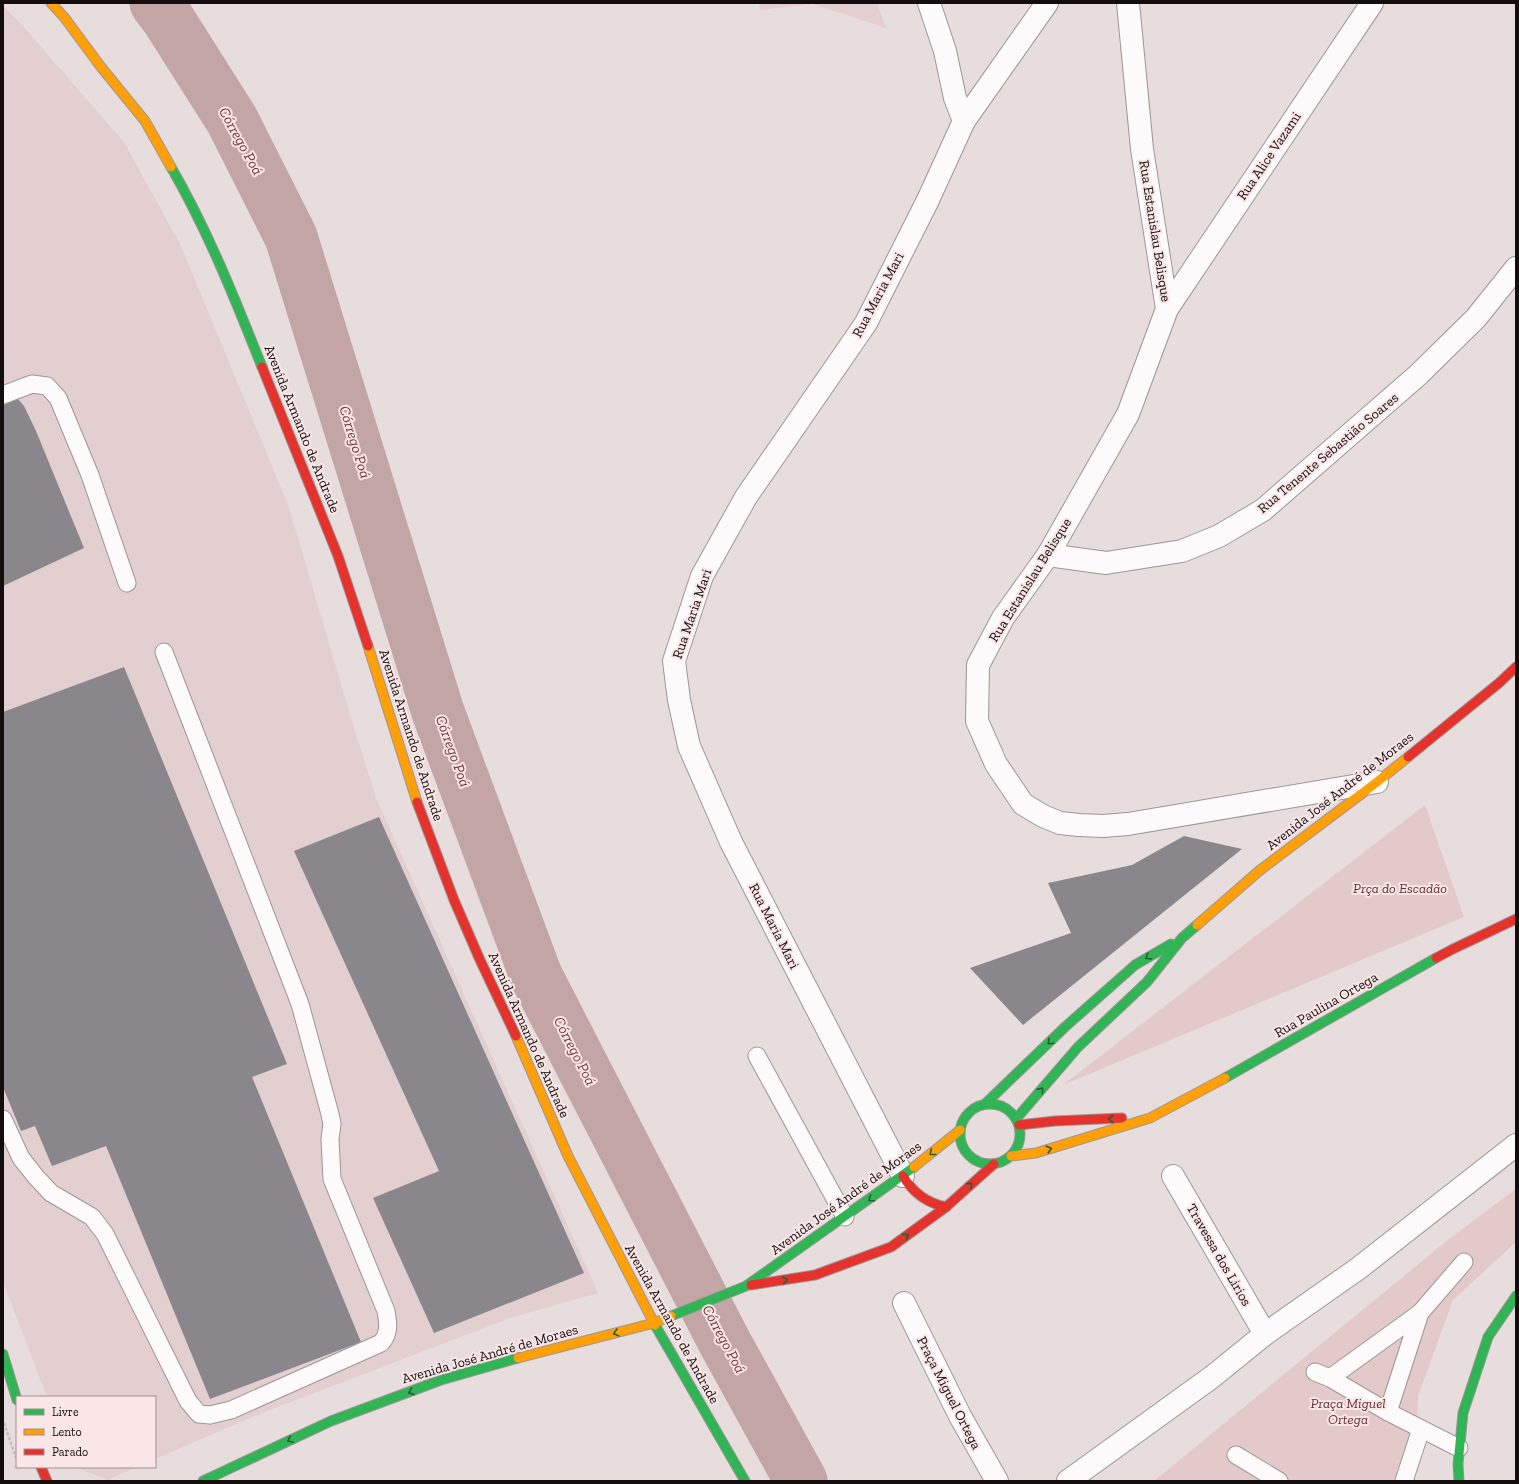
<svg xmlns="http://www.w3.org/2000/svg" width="1519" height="1484" font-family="'Zilla Slab',serif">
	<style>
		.built { fill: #e3cfcf }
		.green { fill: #e3c9c9 }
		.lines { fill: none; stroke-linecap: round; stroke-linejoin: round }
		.river { stroke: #c4a5a6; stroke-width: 53 }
		.building { fill: #89878c }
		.lane-casing { stroke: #9d9696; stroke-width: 19 }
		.street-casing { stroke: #9d9696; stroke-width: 24 }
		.fast-casing { stroke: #9d9696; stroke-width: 11 }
		.slow-casing { stroke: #9d9696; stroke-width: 11 }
		.jam-casing { stroke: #9d9696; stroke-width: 11 }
		.path { stroke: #c2bebe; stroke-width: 2.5; stroke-dasharray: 3 2; stroke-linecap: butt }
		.lane { stroke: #fcfafa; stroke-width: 17 }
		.street { stroke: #fcfafa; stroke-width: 22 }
		.fast { stroke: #30b455; stroke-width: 9 }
		.slow { stroke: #ff9f0a; stroke-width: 9 }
		.jam { stroke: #e5322d; stroke-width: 9 }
		.oneway { stroke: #226031 }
		.labels { text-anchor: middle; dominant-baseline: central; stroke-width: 4; stroke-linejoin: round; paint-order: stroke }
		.street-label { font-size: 14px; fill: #130d0d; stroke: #fae6e6 }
		.park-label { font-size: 14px; font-style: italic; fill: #632e31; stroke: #fae6e6 }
		.water-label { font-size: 15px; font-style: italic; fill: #6e383b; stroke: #fae6e6 }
	</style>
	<rect width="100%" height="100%" fill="#e8dddd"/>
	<!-- built -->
	<g class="built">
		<path d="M 759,3 L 877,3 L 886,28 L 813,4 L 760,10 Z"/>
		<path d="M 3,6 L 22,25 L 124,142 L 181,246 L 289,507 L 346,701 L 376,798 L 598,1293 L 510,1318 L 262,1413 L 155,1459 L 155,1397 L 47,1397 L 3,1282 Z"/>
		<path d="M 75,1467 L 137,1467 L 108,1480 Z"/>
	</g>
	<!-- green -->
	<g class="green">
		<path d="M 1425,805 L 1464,917 L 1063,1085 Z"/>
		<path d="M 1516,1189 L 1516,1242 L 1453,1300 L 1418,1396 L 1415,1481 L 1154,1481 L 1449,1239 Z"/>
	</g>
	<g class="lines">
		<!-- river -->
		<path class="river" d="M 156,3 L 168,19 L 232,120 L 291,237 L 438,712 L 536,976 L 724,1341 L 801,1481"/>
	</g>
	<!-- building -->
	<g class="building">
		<path d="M 18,399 L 24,406 L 36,431 L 84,548 L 3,586 L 3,405 Z"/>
		<path d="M 124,667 L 287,1064 L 252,1077 L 361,1342 L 210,1399 L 106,1146 L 52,1166 L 35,1126 L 21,1131 L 3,1087 L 3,712 Z"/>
		<path d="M 379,817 L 584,1273 L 434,1333 L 373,1198 L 439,1171 L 294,851 Z"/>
		<path d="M 1184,836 L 1242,849 L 1023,1025 L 970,968 L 1071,933 L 1048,883 L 1132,865 Z"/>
	</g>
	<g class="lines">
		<!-- lane casing -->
		<g class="lane-casing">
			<g id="lane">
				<path d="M 3,395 L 32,384 L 47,386 L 58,398 L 90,475 L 127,583"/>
				<path d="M 757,1056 L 845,1217"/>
				<path d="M 3,1119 L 21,1158 L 36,1177 L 51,1193 L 92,1217 L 105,1234 L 188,1401 L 199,1414 L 210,1415 L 231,1410 L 381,1343 C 390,1333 388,1322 386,1311 L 332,1179 L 330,1139 L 332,1124 L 330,1114 L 300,1004 L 164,652"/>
				<path d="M 1420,1313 L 1464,1262"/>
				<path d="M 1315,1372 L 1330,1378 L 1388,1412 L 1459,1448"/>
				<path d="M 1330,1378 L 1420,1313 L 1388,1412"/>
				<path d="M 1236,1455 L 1279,1481"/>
				<path d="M 1404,1481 L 1421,1429"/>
			</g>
		</g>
		<!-- street casing -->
		<g class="street-casing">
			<g id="street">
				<path d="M 1128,3 L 1142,149 L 1167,309 L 1128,414 L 1048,555 L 1003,618 L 978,665 L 977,721 L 996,764 L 1023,804 L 1043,816 L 1060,823 L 1079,825 L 1103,826 L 1128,824 L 1377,782"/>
				<path d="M 964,121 L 1047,3"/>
				<path d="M 1167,309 L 1372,3"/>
				<path d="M 1048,555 L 1106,563 L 1182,551 L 1219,536 L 1263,510 L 1418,375 L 1476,318 L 1516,268"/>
				<path d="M 903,1176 L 731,842 L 689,746 L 679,700 L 674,661 L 702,576 L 746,497 L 866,323 L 928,200 L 964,121 L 955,98 L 945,51 L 929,3"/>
				<path d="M 1173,1176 L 1265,1334"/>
				<path d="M 904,1303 L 960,1416 L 997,1481"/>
				<path d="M 1068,1481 L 1212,1377 L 1265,1334 L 1359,1268 L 1516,1145"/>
			</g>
		</g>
		<!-- fast casing -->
		<g class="fast-casing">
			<g id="fast">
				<path d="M 171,167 C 208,231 235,299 262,367"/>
				<path d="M 1225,1078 L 1436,958"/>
				<path d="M 985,1104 L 1065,1027 L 1135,965 L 1171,944"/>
				<circle cx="990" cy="1134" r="30"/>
				<path d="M 1016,1119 L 1078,1047 L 1147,982 L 1182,938 L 1197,925"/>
				<path d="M 671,1316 L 746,1286 L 914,1167"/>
				<path d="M 655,1325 L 745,1481"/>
				<path d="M 3,1354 L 17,1400"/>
				<path d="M 203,1481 L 331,1421 L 441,1380 L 518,1358"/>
				<path d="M 1459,1481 L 1458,1464 L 1463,1413 L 1488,1337 L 1516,1296"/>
			</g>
		</g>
		<!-- slow casing -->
		<g class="slow-casing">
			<g id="slow">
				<path d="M 51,3 L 64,17 L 101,67 L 145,121 L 171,167"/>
				<path d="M 368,646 L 417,802"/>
				<path d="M 1197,925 L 1259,871 L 1377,782 L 1408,757"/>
				<path d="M 516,1036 L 568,1156 L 655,1325"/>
				<path d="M 1011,1156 L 1036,1153 L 1150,1118 L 1225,1078"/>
				<path d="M 914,1167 L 960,1130"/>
				<path d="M 518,1358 L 654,1323 L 671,1316"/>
			</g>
		</g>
		<!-- jam casing -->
		<g class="jam-casing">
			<g id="jam">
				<path d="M 262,367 L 338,556 L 368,646"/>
				<path d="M 1408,757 L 1499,683 L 1516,667"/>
				<path d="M 417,802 L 454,900 L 480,960 L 516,1036"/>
				<path d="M 1436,958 L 1453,949 L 1516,919"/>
				<path d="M 1019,1125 L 1055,1121 L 1122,1118"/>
				<path d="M 903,1176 C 913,1193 927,1203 946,1207"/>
				<path d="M 751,1285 L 815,1275 L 891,1247 L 946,1207 L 994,1164"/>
				<path d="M 41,1467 L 47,1481"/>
			</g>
		</g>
		<!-- path -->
		<path class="path" d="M 4,1423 L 16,1458"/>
		<!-- lane -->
		<use href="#lane" class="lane"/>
		<!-- street -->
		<use href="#street" class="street"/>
		<!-- fast -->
		<use href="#fast" class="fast"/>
		<!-- slow -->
		<use href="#slow" class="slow"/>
		<!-- jam -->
		<use href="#jam" class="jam"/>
	</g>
	<!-- one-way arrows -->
	<defs><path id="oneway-chevron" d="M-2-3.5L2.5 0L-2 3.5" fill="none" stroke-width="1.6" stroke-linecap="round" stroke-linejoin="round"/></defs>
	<g class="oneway">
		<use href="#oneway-chevron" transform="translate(1148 957) rotate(150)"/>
		<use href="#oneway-chevron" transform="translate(1050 1042) rotate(137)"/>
		<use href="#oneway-chevron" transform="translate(1041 1090) rotate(-49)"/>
		<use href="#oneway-chevron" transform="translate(1111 1119) rotate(179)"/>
		<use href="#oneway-chevron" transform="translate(1049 1149) rotate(-17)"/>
		<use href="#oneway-chevron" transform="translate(932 1153) rotate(141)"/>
		<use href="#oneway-chevron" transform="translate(970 1185) rotate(-42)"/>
		<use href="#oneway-chevron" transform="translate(871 1199) rotate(145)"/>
		<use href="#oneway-chevron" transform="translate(906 1236) rotate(-36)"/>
		<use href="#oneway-chevron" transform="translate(785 1280) rotate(-9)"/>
		<use href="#oneway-chevron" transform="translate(616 1333) rotate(165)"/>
		<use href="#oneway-chevron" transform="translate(411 1392) rotate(160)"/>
		<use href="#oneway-chevron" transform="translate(290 1440) rotate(155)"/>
	</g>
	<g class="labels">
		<!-- street labels -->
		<g class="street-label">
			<text transform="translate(1269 156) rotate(-56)">Rua Alice Vazami</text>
			<text transform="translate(1155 231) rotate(81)">Rua Estanislau Belisque</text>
			<text transform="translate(878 295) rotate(-62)">Rua Maria Mari</text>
			<text transform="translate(302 429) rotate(68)">Avenida Armando de Andrade</text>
			<text transform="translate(1328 453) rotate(-40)">Rua Tenente Sebastião Soares</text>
			<text transform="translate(1030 580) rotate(-58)">Rua Estanislau Belisque</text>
			<text transform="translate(692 614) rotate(-71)">Rua Maria Mari</text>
			<text transform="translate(411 735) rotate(72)">Avenida Armando de Andrade</text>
			<text transform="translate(1340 791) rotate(-38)">Avenida José André de Moraes</text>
			<text transform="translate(774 926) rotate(63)">Rua Maria Mari</text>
			<text transform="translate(1326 1005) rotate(-30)">Rua Paulina Ortega</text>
			<text transform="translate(529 1035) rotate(66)">Avenida Armando de Andrade</text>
			<text transform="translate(846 1198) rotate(-36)">Avenida José André de Moraes</text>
			<text transform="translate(1219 1255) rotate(60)">Travessa dos Lirios</text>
			<text transform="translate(672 1324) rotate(61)">Avenida Armando de Andrade</text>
			<text transform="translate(490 1354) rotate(-16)">Avenida José André de Moraes</text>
			<text transform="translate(949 1393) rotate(63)">Praça Miguel Ortega</text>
		</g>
		<!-- park labels -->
		<g class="park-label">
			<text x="1400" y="888">Prça do Escadão</text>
			<text x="1348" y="1403">Praça Miguel<tspan x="1348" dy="16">Ortega</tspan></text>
		</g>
		<!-- water labels -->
		<g class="water-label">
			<text transform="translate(241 141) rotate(61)">Córrego Poá</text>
			<text transform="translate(355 442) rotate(73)">Córrego Poá</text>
			<text transform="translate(453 751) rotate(70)">Córrego Poá</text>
			<text transform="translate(575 1051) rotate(63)">Córrego Poá</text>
			<text transform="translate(724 1339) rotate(62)">Córrego Poá</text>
		</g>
	</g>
	<!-- border -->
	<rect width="1519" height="1484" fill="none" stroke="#130d0d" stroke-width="8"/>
	<!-- legend -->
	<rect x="16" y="1396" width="140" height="72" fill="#fae6e6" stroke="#9e8f8f"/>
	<rect x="24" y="1409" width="20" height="6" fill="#30b455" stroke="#9e8f8f"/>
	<text x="52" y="1416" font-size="12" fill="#130d0d">Livre</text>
	<rect x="24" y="1429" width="20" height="6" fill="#ff9f0a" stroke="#9e8f8f"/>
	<text x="52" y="1436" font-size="12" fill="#130d0d">Lento</text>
	<rect x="24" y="1449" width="20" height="6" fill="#e5322d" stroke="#9e8f8f"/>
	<text x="52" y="1456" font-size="12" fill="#130d0d">Parado</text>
</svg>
